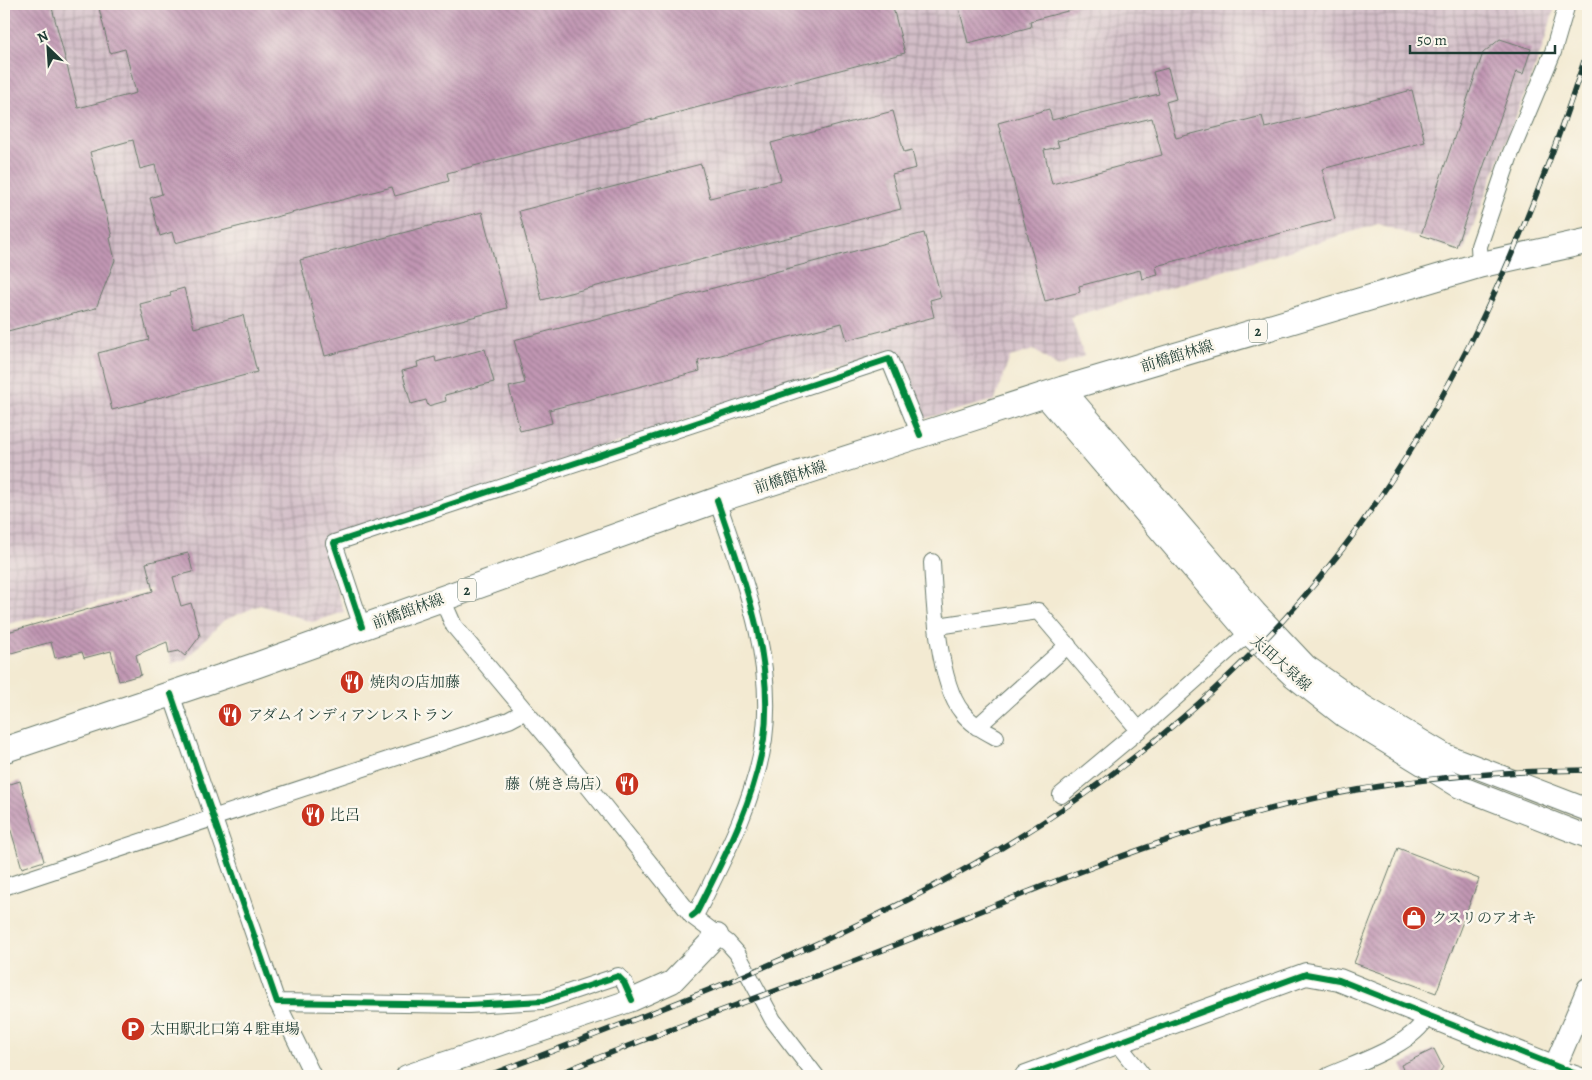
<svg xmlns="http://www.w3.org/2000/svg" width="1592" height="1080" font-family="Alegreya,'Noto Serif JP',serif">
	<style>
		.industrial { fill: url(#industrial-grid) }
		.building { fill: url(#building-back-hatch); fill-rule: evenodd }
		.lines { fill: none; stroke-linecap: round; stroke-linejoin: round }
		.street-casing { stroke: #697a6b; stroke-width: 18 }
		.secondary-casing { stroke: #697a6b; stroke-width: 24 }
		.primary-casing { stroke: #697a6b; stroke-width: 27 }
		.street { stroke: #fff; stroke-width: 16 }
		.secondary { stroke: #fff; stroke-width: 22 }
		.primary { stroke: #fff; stroke-width: 25 }
		.rail-casing { stroke: #1f3d34; stroke-width: 5.5 }
		.rail { stroke: #fbf7ec; stroke-width: 4; stroke-dasharray: 11; stroke-linecap: butt }
		.cycleway-casing { stroke: #fbf7ec; stroke-width: 9 }
		.cycleway { stroke: #00873e; stroke-width: 6 }
		.labels { text-anchor: middle; dominant-baseline: central; stroke-width: 5; stroke-linejoin: round; paint-order: stroke }
		.shield { fill: #fbf7ec; stroke: #61756b; stroke-width: 1 }
		.shield-label { font-size: 14px; font-weight: bold; fill: #1f3d34 }
		.street-label { font-size: 15px; fill: #1f3d34; stroke: #fbf7ec }
		.poi-label { font-size: 15px; fill: #1f3d34; stroke: #fbf7ec; text-anchor: start }
	</style>
	<defs>
		<pattern id="industrial-grid" width="8" height="8" patternUnits="userSpaceOnUse" patternTransform="scale(1.25)"><rect width="8" height="8" fill="#d2bdc7"/><path d="M0 4h8M4 0v8" fill="none" stroke="#aa9ba2"/></pattern>
		<pattern id="building-back-hatch" width="6" height="6" patternUnits="userSpaceOnUse" patternTransform="scale(1.25)"><rect width="6" height="6" fill="#c196b3"/><path d="M-1 5l2 2M0 0l6 6M5-1l2 2" fill="none" stroke="#9c7c92"/></pattern>
	</defs>
	<rect width="100%" height="100%" fill="#fbf7ec"/>
	<filter id="ink" filterUnits="userSpaceOnUse"><feTurbulence type="fractalNoise" baseFrequency=".02" numOctaves="2"/><feDisplacementMap in="SourceGraphic" scale="10" xChannelSelector="R" yChannelSelector="G"/><feConvolveMatrix kernelMatrix="1 2 1 2 8 2 1 2 1" color-interpolation-filters="sRGB"/></filter>
	<filter id="wash" filterUnits="userSpaceOnUse"><feTurbulence type="fractalNoise" baseFrequency=".0096" numOctaves="4" result="noise"/><feDisplacementMap in="SourceGraphic" scale="20" xChannelSelector="R" yChannelSelector="G"/><feGaussianBlur stdDeviation="1.12" result="paint"/><feColorMatrix in="noise" values="0 0 0 0 0 0 0 0 0 0 0 0 0 0 0 0 0 1.4 0 .05"/><feComposite in="paint" operator="in"/></filter>
	<g filter="url(#wash)">
		<rect width="100%" height="100%" fill="#f3ead2"/>
		<!-- industrial -->
		<path class="industrial" d="M 4,4 L 1556,4 L 1542,49 L 1463,252 L 1378,224 L 1071,317 L 1084,356 L 1058,367 L 1034,350 L 1010,357 L 995,400 L 919,420 L 892,350 L 322,543 L 344,612 L 312,622 L 260,605 L 223,621 L 186,659 L 172,663 L 150,589 L 4,625 Z"/>
		<g id="blocks">
			<!-- building -->
			<g class="building">
				<path d="M 4,4 L 51,4 L 78,108 L 136,93 L 125,49 L 110,53 L 98,4 L 892,4 L 905,53 L 447,173 L 449,181 L 395,196 L 392,187 L 175,243 L 172,232 L 160,236 L 150,198 L 162,194 L 155,165 L 140,169 L 133,140 L 90,152 L 112,237 L 110,238 L 115,260 L 96,308 L 4,332 Z"/>
				<path d="M 958,4 L 1075,4 L 1075,9 L 1030,21 L 1031,27 L 968,43 Z"/>
				<path d="M 1500,39 L 1531,49 L 1523,74 L 1516,72 L 1456,247 L 1421,235 L 1483,53 Z"/>
				<path d="M 1168,68 L 1176,99 L 1166,102 L 1176,138 L 1262,116 L 1265,128 L 1412,90 L 1425,142 L 1322,169 L 1335,219 L 1156,266 L 1158,275 L 1142,279 L 1140,270 L 1079,286 L 1080,292 L 1045,301 L 998,123 L 1049,109 L 1052,120 L 1159,94 L 1153,72 ZM 1152,118 L 1162,155 L 1052,184 L 1044,150 L 1059,147 L 1057,141 Z"/>
				<path d="M 893,111 L 904,152 L 912,150 L 916,168 L 892,174 L 901,209 L 542,300 L 519,211 L 701,164 L 710,198 L 781,180 L 771,143 Z"/>
				<path d="M 482,212 L 507,308 L 325,356 L 300,260 Z"/>
				<path d="M 924,233 L 941,297 L 930,300 L 934,317 L 847,340 L 842,323 L 698,361 L 700,371 L 549,410 L 552,423 L 520,431 L 509,387 L 525,383 L 514,340 Z"/>
				<path d="M 184,288 L 194,328 L 243,315 L 257,372 L 112,410 L 98,353 L 149,340 L 140,304 L 171,296 L 170,292 Z"/>
				<path d="M 485,349 L 494,382 L 445,395 L 446,401 L 428,406 L 426,400 L 411,404 L 402,371 L 418,367 L 417,362 L 435,357 L 436,362 Z"/>
				<path d="M 188,553 L 193,572 L 173,577 L 181,606 L 191,603 L 200,636 L 185,656 L 179,651 L 169,653 L 167,642 L 136,655 L 141,675 L 119,681 L 111,651 L 84,658 L 82,652 L 55,658 L 51,642 L 4,655 L 4,633 L 153,591 L 146,563 Z"/>
				<path d="M 20,781 L 44,861 L 22,868 L 4,807 L 4,786 Z"/>
				<path d="M 1398,848 L 1479,879 L 1436,993 L 1354,963 Z"/>
				<path d="M 1434,1049 L 1443,1067 L 1438,1076 L 1406,1076 L 1401,1065 Z"/>
			</g>
		</g>
	</g>
	<g filter="url(#ink)">
		<use href="#blocks" fill-opacity="0" stroke="#697a6b" stroke-width="1"/>
		<g class="lines">
			<!-- street casing -->
			<g class="street-casing">
				<g id="street">
					<path d="M 1480,265 L 1479,246 L 1510,155 L 1553,52 L 1567,4"/>
					<path d="M 932,562 C 934,600 938,683 962,712 C 971,724 983,730 996,737"/>
					<path d="M 442,599 L 454,626 L 583,780 L 692,916 L 728,943 L 737,953 L 773,1020 L 816,1076"/>
					<path d="M 938,626 L 1038,611 L 1139,730"/>
					<path d="M 362,627 L 334,543 L 889,359 L 920,435"/>
					<path d="M 171,694 L 277,1002 L 468,1005 L 543,1001 L 618,976 L 624,982 L 632,1000"/>
					<path d="M 977,727 L 1068,645"/>
					<path d="M 1061,795 L 1139,730 L 1248,633"/>
					<path d="M 4,887 L 509,720 L 524,712"/>
					<path d="M 692,916 L 697,912 C 724,858 755,800 764,739 C 775,657 743,577 717,500"/>
					<path d="M 277,1002 L 313,1076"/>
					<path d="M 1117,1043 L 1143,1076"/>
					<path d="M 1555,1067 L 1581,1076"/>
					<path d="M 1328,1076 C 1359,1062 1411,1046 1428,1016"/>
				</g>
			</g>
			<!-- secondary casing -->
			<g class="secondary-casing">
				<g id="secondary">
					<path d="M 1063,389 L 1255,612 L 1306,666 L 1363,706 L 1445,755 L 1588,810"/>
					<path d="M 1045,396 L 1248,633 L 1293,676 L 1344,716 L 1460,787 L 1588,837"/>
					<path d="M 407,1076 L 632,1000 L 672,982 L 717,935"/>
					<path d="M 1026,1076 L 1306,974 L 1339,980 L 1555,1067"/>
					<path d="M 1551,1076 L 1588,989"/>
				</g>
			</g>
			<!-- primary casing -->
			<g class="primary-casing">
				<path id="primary" d="M 4,750 L 257,665 L 717,500 L 920,435 L 1063,389 L 1480,265 L 1588,241"/>
			</g>
			<!-- street -->
			<use href="#street" class="street"/>
			<!-- secondary -->
			<use href="#secondary" class="secondary"/>
			<!-- primary -->
			<use href="#primary" class="primary"/>
			<!-- rail casing -->
			<g class="rail-casing">
				<g id="rail">
					<path d="M 487,1076 C 652,1013 820,952 974,864 C 1091,798 1206,708 1295,607 C 1435,448 1524,249 1588,49"/>
					<path d="M 554,1076 C 659,1031 769,995 875,953 C 998,905 1121,851 1248,815 C 1359,783 1474,771 1588,770"/>
				</g>
			</g>
			<!-- rail -->
			<use href="#rail" class="rail"/>
			<!-- cycleway casing -->
			<g class="cycleway-casing">
				<g id="cycleway">
					<path d="M 362,627 L 334,543 L 889,359 L 920,435"/>
					<path d="M 171,694 L 277,1002 L 468,1005 L 543,1001 L 618,976 L 624,982 L 632,1000"/>
					<path d="M 692,916 L 697,912 C 724,858 755,800 764,739 C 775,657 743,577 717,500"/>
					<path d="M 1026,1076 L 1306,974 L 1339,980 L 1581,1076"/>
				</g>
			</g>
			<!-- cycleway -->
			<use href="#cycleway" class="cycleway"/>
		</g>
	</g>
	<!-- icons -->
	<defs>
		<g id="restaurant-disc" transform="scale(1.25)"><circle r="9.5" fill="#c8321e" stroke="#fbf7ec"/><path d="M-5-6h1v4h1v-4h1v4h1v-4h1v5L-1.5 .5V6h-2V.5L-5-1ZM5-6V6H3V1.5H1.5Q1.5-4 5-6Z" fill="#fff"/></g>
		<g id="shop-disc" transform="scale(1.25)"><circle r="9.5" fill="#c8321e" stroke="#fbf7ec"/><path d="M-5-2.5h2.3a2.7 3.5 0 0 1 5.4 0H5L5.5 6h-11ZM-1.5-2.5h3a1.5 2.3 0 0 0-3 0Z" fill="#fff"/></g>
		<g id="parking-disc" transform="scale(1.25)"><circle r="9.5" fill="#c8321e" stroke="#fbf7ec"/><path d="M-3.5-5.5H1a3.5 3.5 0 0 1 0 7H-1V5.5H-3.5ZM-1-3.4V-.6H.8a1.4 1.4 0 0 0 0-2.8Z" fill="#fff"/></g>
	</defs>
	<g fill-rule="evenodd">
		<use href="#restaurant-disc" x="352" y="682"/>
		<use href="#restaurant-disc" x="230" y="715"/>
		<use href="#restaurant-disc" x="627" y="784"/>
		<use href="#restaurant-disc" x="313" y="815"/>
		<use href="#shop-disc" x="1414" y="918"/>
		<use href="#parking-disc" x="133" y="1029"/>
	</g>
	<g class="labels">
		<!-- shield labels -->
		<g class="shield">
			<rect x="1249" y="319.5" width="18" height="23" rx="4"/>
			<rect x="458" y="578.5" width="18" height="23" rx="4"/>
		</g>
		<g class="shield-label">
			<text x="1258" y="331">2</text>
			<text x="467" y="590">2</text>
		</g>
		<!-- street labels -->
		<g class="street-label">
			<text transform="translate(1177 356) rotate(-17)">前橋館林線</text>
			<text transform="translate(790 477) rotate(-18)">前橋館林線</text>
			<text transform="translate(408 611) rotate(-20)">前橋館林線</text>
			<text transform="translate(1281 663) rotate(42)">太田大泉線</text>
		</g>
		<!-- poi labels -->
		<g class="poi-label">
			<text x="370" y="682">焼肉の店加藤</text>
			<text x="248" y="715">アダムインディアンレストラン</text>
			<text x="610" y="784" text-anchor="end">藤（焼き鳥店）</text>
			<text x="330" y="815">比呂</text>
			<text x="1432" y="918">クスリのアオキ</text>
			<text x="150" y="1029">太田駅北口第４駐車場</text>
		</g>
	</g>
	<!-- margin -->
	<rect width="1592" height="1080" fill="none" stroke="#fbf7ec" stroke-width="20"/>
	<!-- north arrow -->
	<g transform="translate(48 48) rotate(335)" stroke="#fbf7ec" stroke-width="4" paint-order="stroke">
	<path d="M0-4L9 19L0 12L-9 19Z" fill="#1f3d34"/>
	<text y="-8" font-size="14" font-weight="bold" text-anchor="middle" fill="#1f3d34">N</text>
	</g>
	<!-- scale -->
	<path d="M1410 45v8h145v-8" fill="none" stroke="#1f3d34" stroke-width="2.5"/>
	<text x="1417" y="45" font-size="15" fill="#1f3d34" stroke="#fbf7ec" stroke-width="4" paint-order="stroke">50 m</text>
</svg>
